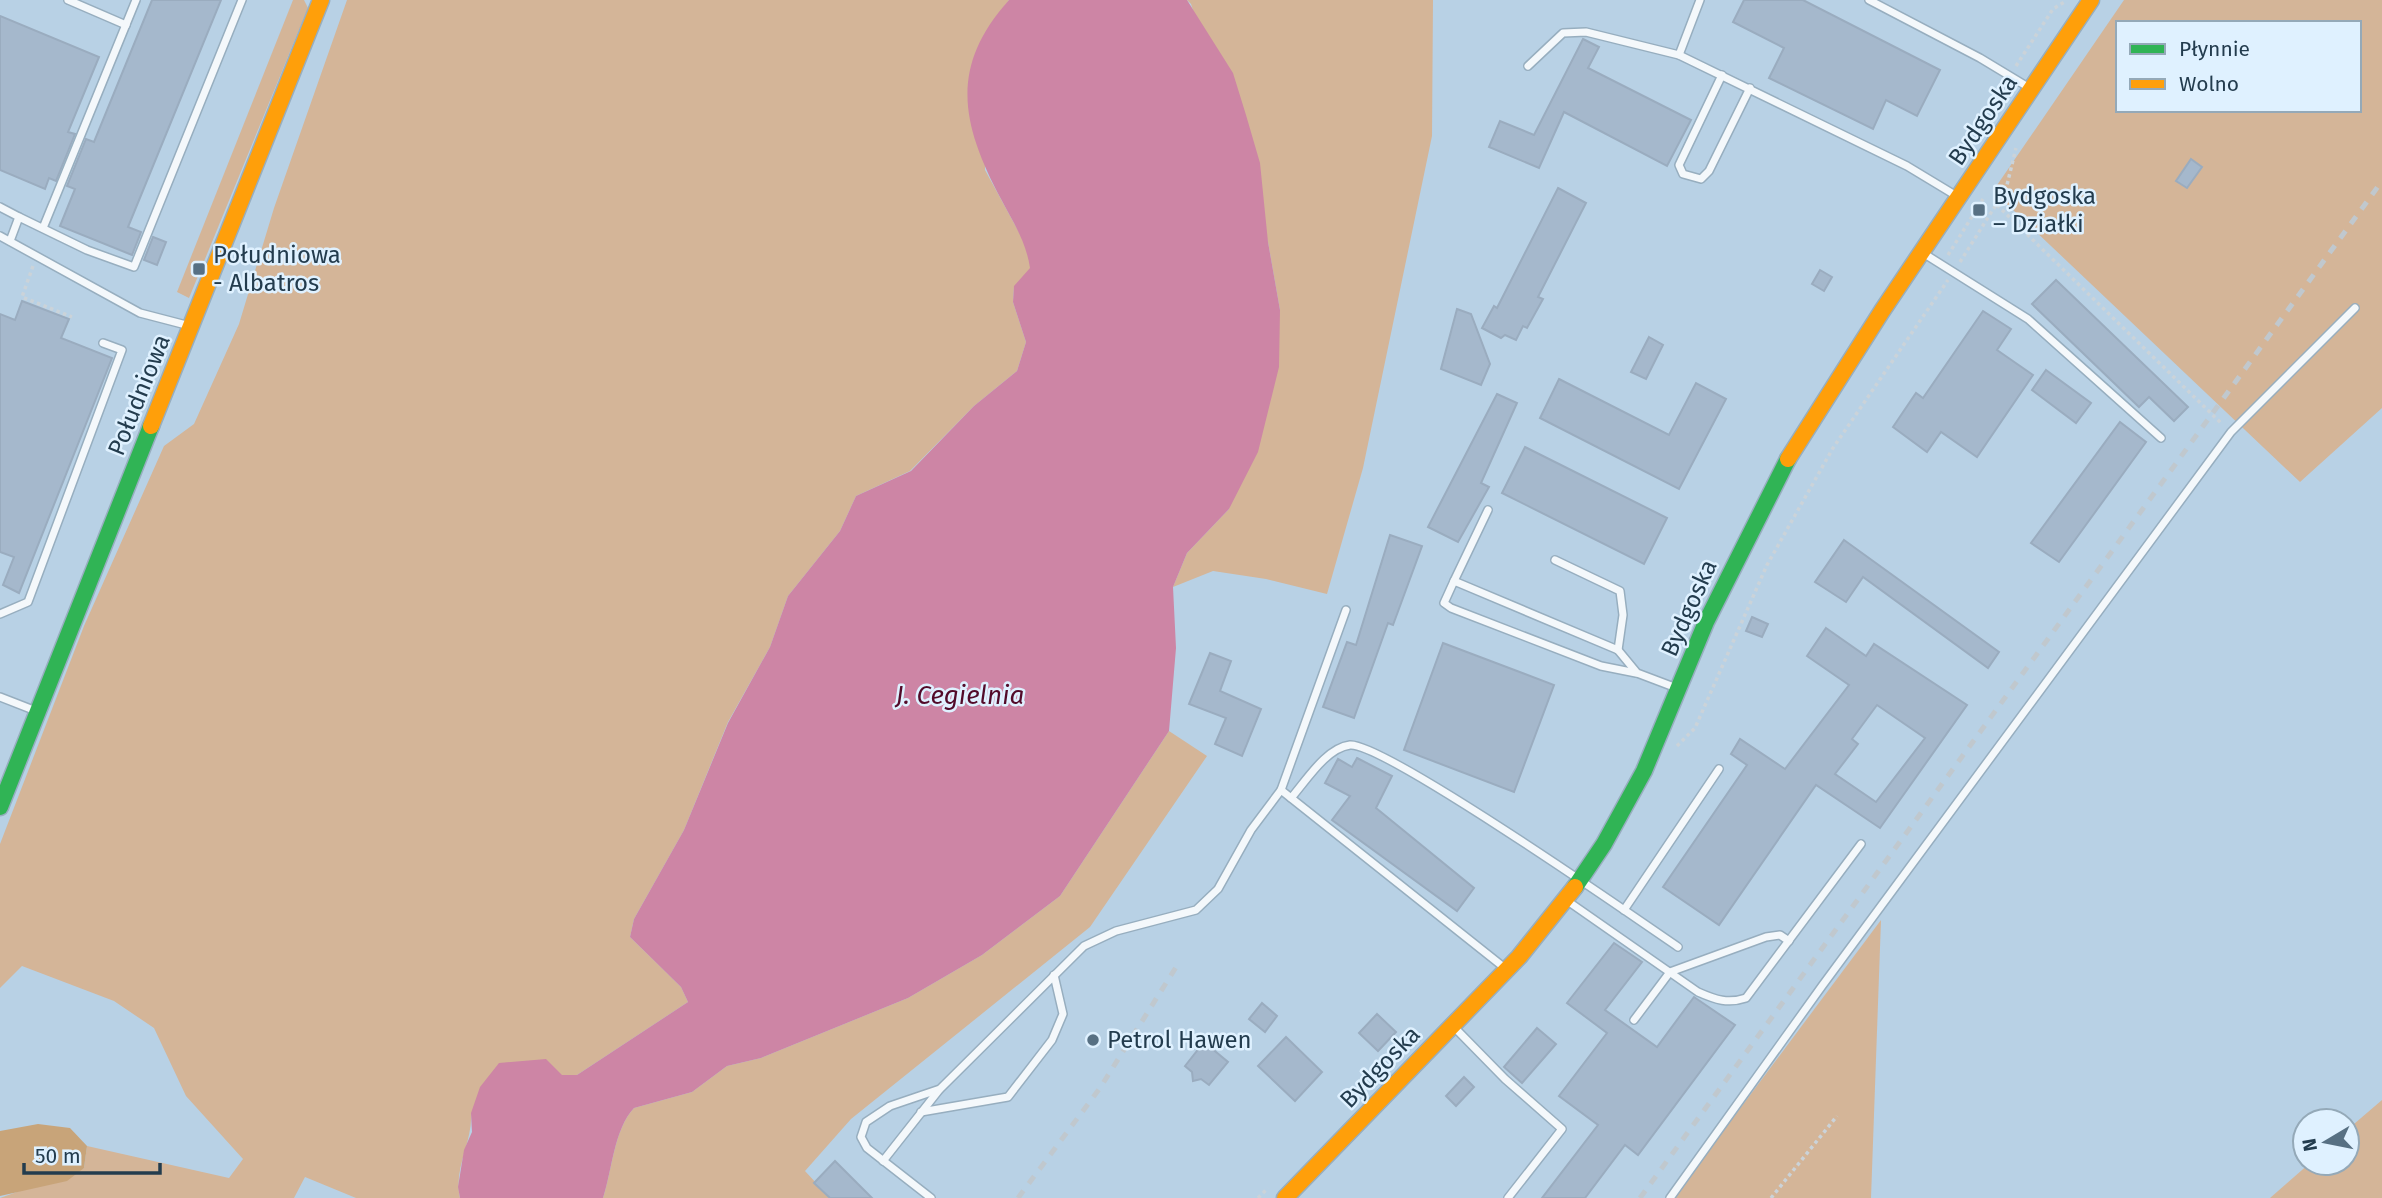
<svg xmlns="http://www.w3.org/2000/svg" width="2382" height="1198" font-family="'Fira Sans',sans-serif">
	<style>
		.green { fill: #d4b598; fill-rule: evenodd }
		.forest { fill: #c8a479 }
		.water { fill: #cd85a5 }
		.building { fill: #a5b8cc; stroke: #9aacbf; stroke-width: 2; fill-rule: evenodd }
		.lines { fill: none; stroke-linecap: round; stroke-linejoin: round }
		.lane-casing { stroke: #97aebf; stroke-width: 10 }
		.fast-casing { stroke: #97aebf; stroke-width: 19 }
		.slow-casing { stroke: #97aebf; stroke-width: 19 }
		.path { stroke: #cbd3d9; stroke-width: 3.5; stroke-dasharray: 3.5 3.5; stroke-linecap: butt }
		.lane { stroke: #f4f8fb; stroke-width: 7 }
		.fast { stroke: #30b455; stroke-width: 16 }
		.slow { stroke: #ff9f0a; stroke-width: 16 }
		.rail { stroke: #c0c8ce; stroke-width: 5; stroke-dasharray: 9 9; stroke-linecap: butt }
		.poi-dot { fill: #577083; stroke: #dff1ff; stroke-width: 2.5 }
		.labels { text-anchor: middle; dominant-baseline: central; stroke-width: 5; stroke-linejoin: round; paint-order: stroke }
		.street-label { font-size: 24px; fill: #233c4e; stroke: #dff1ff }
		.poi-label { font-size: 24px; fill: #233c4e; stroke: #dff1ff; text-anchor: start }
		.water-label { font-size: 26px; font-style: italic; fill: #520a29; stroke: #dff1ff }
	</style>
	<rect width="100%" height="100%" fill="#b8d1e5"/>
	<!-- green -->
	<g class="green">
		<path d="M 293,0 L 304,0 L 308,8 L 189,298 L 177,292 Z"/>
		<path d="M 347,0 L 1009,0 L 984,35 L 985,170 L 1027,247 L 1031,268 L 1014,287 L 1013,302 L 1026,342 L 1017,371 L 974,406 L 910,471 L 856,496 L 840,531 L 788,596 L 770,647 L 728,722 L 684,830 L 634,919 L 630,937 L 681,987 L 688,1002 L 577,1075 L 562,1075 L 471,1113 C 473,1142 453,1168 460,1198 L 356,1198 L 305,1177 L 294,1198 L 0,1198 L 84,1168 L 87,1146 L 229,1178 L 243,1159 L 186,1096 L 154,1028 L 114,1001 L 22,966 L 0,988 L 0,844 L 84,626 L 164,446 L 194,424 L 239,324 L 274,208 Z"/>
		<path d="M 1187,0 L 1433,0 L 1432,136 L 1363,468 L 1327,594 L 1266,579 L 1213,571 L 1173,587 L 1187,553 L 1229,509 L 1280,310 L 1268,242 L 1191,4 Z"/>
		<path d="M 2124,0 L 2382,0 L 2382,408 L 2300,482 L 1993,191 ZM 2118,23 L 2359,23 L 2359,110 L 2118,110 Z"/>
		<path d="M 1169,731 L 1207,756 L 1090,927 L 851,1119 L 805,1171 L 830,1198 L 603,1198 C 612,1171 614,1129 634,1108 L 692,1092 L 727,1066 L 761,1058 L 908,998 L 982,955 L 1060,896 Z"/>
		<path d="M 1881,920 L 1871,1198 L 1673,1198 Z"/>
		<path d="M 2382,1100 L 2382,1198 L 2270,1198 L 2310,1163 L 2347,1163 L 2347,1130 Z"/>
	</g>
	<!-- forest -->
	<path class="forest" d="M 38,1124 L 70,1128 L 87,1146 L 84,1168 L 67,1181 L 0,1196 L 0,1131 Z"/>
	<!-- water -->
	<path class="water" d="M 1009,0 L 1187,0 L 1233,73 L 1246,115 L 1260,163 L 1268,242 L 1280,310 L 1279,367 L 1258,452 L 1229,509 L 1187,553 L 1173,587 L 1176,648 L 1169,731 L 1060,896 L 982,955 L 908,998 L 761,1058 L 727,1066 L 692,1092 L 634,1108 C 614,1129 612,1171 603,1198 L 460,1198 L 458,1187 L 464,1150 L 472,1132 L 471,1113 L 480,1087 L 499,1063 L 546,1059 L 562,1075 L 577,1075 L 688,1002 L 681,987 L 630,937 L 634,919 L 684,830 L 728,723 L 770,647 L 788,596 L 840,531 L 856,496 L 911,471 L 974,406 L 1017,371 L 1026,342 L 1013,302 L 1014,286 L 1030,268 C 1026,241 1013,222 1001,199 C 962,125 948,68 1009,0 Z"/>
	<!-- building -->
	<g class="building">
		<path d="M 152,0 L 221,0 L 128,227 L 141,232 L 132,255 L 60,226 L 75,189 L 67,186 L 86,139 L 94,142 Z"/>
		<path d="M 1744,0 L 1803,0 L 1940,70 L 1917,116 L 1886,100 L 1873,129 L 1769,78 L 1784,48 L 1733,22 Z"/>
		<path d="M 0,16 L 99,57 L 68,132 L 75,134 L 56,181 L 49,178 L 45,189 L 0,170 Z"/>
		<path d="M 1583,39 L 1599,47 L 1588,68 L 1691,120 L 1667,166 L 1564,112 L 1539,168 L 1489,147 L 1500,121 L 1534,135 Z"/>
		<path d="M 2191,159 L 2202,167 L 2187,188 L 2176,181 Z"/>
		<path d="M 1558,188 L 1586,203 L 1538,297 L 1543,299 L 1527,328 L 1523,326 L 1516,340 L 1505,335 L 1501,338 L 1482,328 L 1494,306 L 1497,308 Z"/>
		<path d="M 153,237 L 166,242 L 157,265 L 144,260 Z"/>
		<path d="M 1820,270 L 1832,277 L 1824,291 L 1812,284 Z"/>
		<path d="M 2056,280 L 2188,407 L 2174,421 L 2149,397 L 2139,407 L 2032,304 Z"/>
		<path d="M 22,301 L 69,319 L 61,338 L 112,358 L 19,593 L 3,585 L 14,557 L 0,552 L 0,314 L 15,320 Z"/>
		<path d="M 1457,309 L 1471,314 L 1490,364 L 1481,385 L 1441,369 Z"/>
		<path d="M 1983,311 L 2011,329 L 1997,350 L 2033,375 L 1977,457 L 1941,432 L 1927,452 L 1893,427 L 1916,393 L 1923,398 Z"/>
		<path d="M 1649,337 L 1663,345 L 1646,379 L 1631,372 Z"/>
		<path d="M 2046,370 L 2091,403 L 2076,423 L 2032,390 Z"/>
		<path d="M 1559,379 L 1669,435 L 1696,383 L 1726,399 L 1679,489 L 1540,418 Z"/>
		<path d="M 1497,394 L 1517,403 L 1481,483 L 1489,487 L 1458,542 L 1428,527 Z"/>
		<path d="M 2120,422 L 2146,442 L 2059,562 L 2031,543 Z"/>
		<path d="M 1525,447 L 1667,518 L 1644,564 L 1502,493 Z"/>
		<path d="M 1390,535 L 1422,546 L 1393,625 L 1388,623 L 1354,718 L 1323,707 L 1347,642 L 1356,645 Z"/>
		<path d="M 1844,540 L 1999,652 L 1988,668 L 1863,577 L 1846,602 L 1815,582 Z"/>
		<path d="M 1752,617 L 1768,624 L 1762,637 L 1746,631 Z"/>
		<path d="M 1826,628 L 1866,656 L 1874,644 L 1967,705 L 1880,828 L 1816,785 L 1719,925 L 1663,887 L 1747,765 L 1731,754 L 1740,739 L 1785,769 L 1849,685 L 1807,656 ZM 1877,705 L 1925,738 L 1876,802 L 1835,774 L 1858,744 L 1852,739 Z"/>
		<path d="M 1443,643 L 1554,685 L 1514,792 L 1404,750 Z"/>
		<path d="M 1210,653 L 1231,661 L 1220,691 L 1261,709 L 1242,756 L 1215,744 L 1226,718 L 1189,704 Z"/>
		<path d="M 1357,758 L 1392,776 L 1376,808 L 1474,888 L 1457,911 L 1332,820 L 1350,796 L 1325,783 L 1338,759 L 1352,767 Z"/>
		<path d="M 1614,943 L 1642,962 L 1605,1010 L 1657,1047 L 1694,997 L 1735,1025 L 1638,1155 L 1625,1145 L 1585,1198 L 1542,1198 L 1598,1125 L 1559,1096 L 1607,1033 L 1567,1003 Z"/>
		<path d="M 1262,1003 L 1277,1016 L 1265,1032 L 1249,1019 Z"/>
		<path d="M 1377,1014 L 1396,1032 L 1378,1051 L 1359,1033 Z"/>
		<path d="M 1537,1028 L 1556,1044 L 1522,1083 L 1504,1067 Z"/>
		<path d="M 1286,1037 L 1322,1072 L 1295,1101 L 1258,1066 Z"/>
		<path d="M 1204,1042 L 1228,1062 L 1209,1085 L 1201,1079 L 1193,1081 L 1192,1072 L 1185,1066 Z"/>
		<path d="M 1464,1077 L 1474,1087 L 1456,1106 L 1446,1096 Z"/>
		<path d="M 835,1161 L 872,1198 L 830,1198 L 814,1183 Z"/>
	</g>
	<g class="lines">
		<!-- lane casing -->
		<g class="lane-casing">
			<g id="lane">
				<path d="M 68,0 L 126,25"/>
				<path d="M 1869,0 L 1980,58 L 2028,87"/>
				<path d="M 1679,55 L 1700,0"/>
				<path d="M 1528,66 L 1563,33 L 1586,32 L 1679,55 L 1907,166 L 1955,195"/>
				<path d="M 1722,75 L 1679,165 L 1683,174 L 1701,179 L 1709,171 L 1750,88"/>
				<path d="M 0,207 L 19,217"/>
				<path d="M 43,228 L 136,0"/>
				<path d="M 0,236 L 140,313 L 190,326"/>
				<path d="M 10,241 L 19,217 L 87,250 L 134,267 L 242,0"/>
				<path d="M 1923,253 L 2028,319 L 2161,438"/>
				<path d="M 1488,510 L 1454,581 L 1618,650 L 1637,673 L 1674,687"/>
				<path d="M 1555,560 L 1620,591 L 1623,615 L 1618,650"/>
				<path d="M 1454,581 L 1444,603 L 1451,608 L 1601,666 L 1636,673"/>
				<path d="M 0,614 L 28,602 L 122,350 L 103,343"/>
				<path d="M 0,697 L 36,711"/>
				<path d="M 1281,790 L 1346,610"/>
				<path d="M 1291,798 C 1306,781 1326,748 1350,745 C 1383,742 1636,918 1678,947"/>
				<path d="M 1569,902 L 1698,992 C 1716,1000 1728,1004 1746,998 L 1861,844"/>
				<path d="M 1624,910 L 1719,769"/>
				<path d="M 1634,1020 L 1670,972 L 1766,937 L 1780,935 L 1789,941"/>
				<path d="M 1455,1028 L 1505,1079 L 1562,1129 L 1508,1198"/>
				<path d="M 921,1112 L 1008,1097 L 1052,1040 L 1063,1014 L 1054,975"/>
				<path d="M 883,1161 L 939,1090"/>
				<path d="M 931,1198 L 867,1148 L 861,1137 L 866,1122 L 890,1106 L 940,1089 L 1084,946 L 1116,931 L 1196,910 L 1218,889 L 1251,830 L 1281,790 L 1506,969"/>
				<path d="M 1670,1198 L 1822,986 L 2231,432 L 2355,308"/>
			</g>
		</g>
		<!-- fast casing -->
		<g class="fast-casing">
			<g id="fast">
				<path d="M 0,807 L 151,426"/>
				<path d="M 1575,887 L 1604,844 L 1644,771 L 1706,622 L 1788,459"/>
			</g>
		</g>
		<!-- slow casing -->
		<g class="slow-casing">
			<g id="slow">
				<path d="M 151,426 L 321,0"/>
				<path d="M 1788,459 L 1882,311 L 2091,0"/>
				<path d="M 1285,1198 L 1519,957 L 1575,887"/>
			</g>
		</g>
		<!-- path -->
		<g class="path">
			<path d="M 2016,66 L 2053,9 L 2066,1"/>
			<path d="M 1997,205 L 2222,424"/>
			<path d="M 1948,255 L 1983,199"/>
			<path d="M 1960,262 L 2006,189 L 2016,148"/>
			<path d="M 33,266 L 22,297 L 72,317"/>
			<path d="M 1677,746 L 1695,728 L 1767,565 L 1833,448 L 1948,280"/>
			<path d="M 1258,1198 L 1268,1188"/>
			<path d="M 1771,1198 L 1837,1116"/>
		</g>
		<!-- lane -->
		<use href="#lane" class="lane"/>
		<!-- fast -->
		<use href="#fast" class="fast"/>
		<!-- slow -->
		<use href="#slow" class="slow"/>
		<!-- rail -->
		<g class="rail">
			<path d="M 1018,1198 L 1100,1088 L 1178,964"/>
			<path d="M 1640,1198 L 2382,181"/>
		</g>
	</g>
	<!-- markers -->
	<g class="poi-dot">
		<rect x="1972" y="203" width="14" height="14" rx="3.5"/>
		<rect x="192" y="262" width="14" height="14" rx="3.5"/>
		<circle cx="1093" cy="1040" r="7"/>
	</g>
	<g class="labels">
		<!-- street labels -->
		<g class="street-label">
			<text transform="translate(1983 120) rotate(-56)">Bydgoska</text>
			<text transform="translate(139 395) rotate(-68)">Południowa</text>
			<text transform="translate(1689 608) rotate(-66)">Bydgoska</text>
			<text transform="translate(1380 1067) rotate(-46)">Bydgoska</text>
		</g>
		<!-- poi labels -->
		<g class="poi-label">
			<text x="1993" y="196">Bydgoska<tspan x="1993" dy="28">– Działki</tspan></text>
			<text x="213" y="255">Południowa<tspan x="213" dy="28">- Albatros</tspan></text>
			<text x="1107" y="1040">Petrol Hawen</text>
		</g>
		<!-- water labels -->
		<g class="water-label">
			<text x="960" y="695">J. Cegielnia</text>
		</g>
	</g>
	<!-- legend -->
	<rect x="2116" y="21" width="245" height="91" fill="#dff1ff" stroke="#94a9b8" stroke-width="2"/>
	<rect x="2130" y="44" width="35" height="10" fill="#30b455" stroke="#94a9b8" stroke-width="2"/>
	<text x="2179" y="56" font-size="21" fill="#233c4e">Płynnie</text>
	<rect x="2130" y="79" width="35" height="10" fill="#ff9f0a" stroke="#94a9b8" stroke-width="2"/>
	<text x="2179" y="91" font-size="21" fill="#233c4e">Wolno</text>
	<!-- north arrow -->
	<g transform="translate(2326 1142) rotate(260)"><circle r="33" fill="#dff1ff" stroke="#94a9b8" stroke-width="2"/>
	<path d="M0-5L12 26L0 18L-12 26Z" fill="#577083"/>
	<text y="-10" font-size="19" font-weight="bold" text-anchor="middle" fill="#233c4e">N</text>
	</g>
	<!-- scale -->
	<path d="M24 1163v10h136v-10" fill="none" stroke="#233c4e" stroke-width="3.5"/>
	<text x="35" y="1163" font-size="21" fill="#233c4e" stroke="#dff1ff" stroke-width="5" paint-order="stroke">50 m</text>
</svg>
